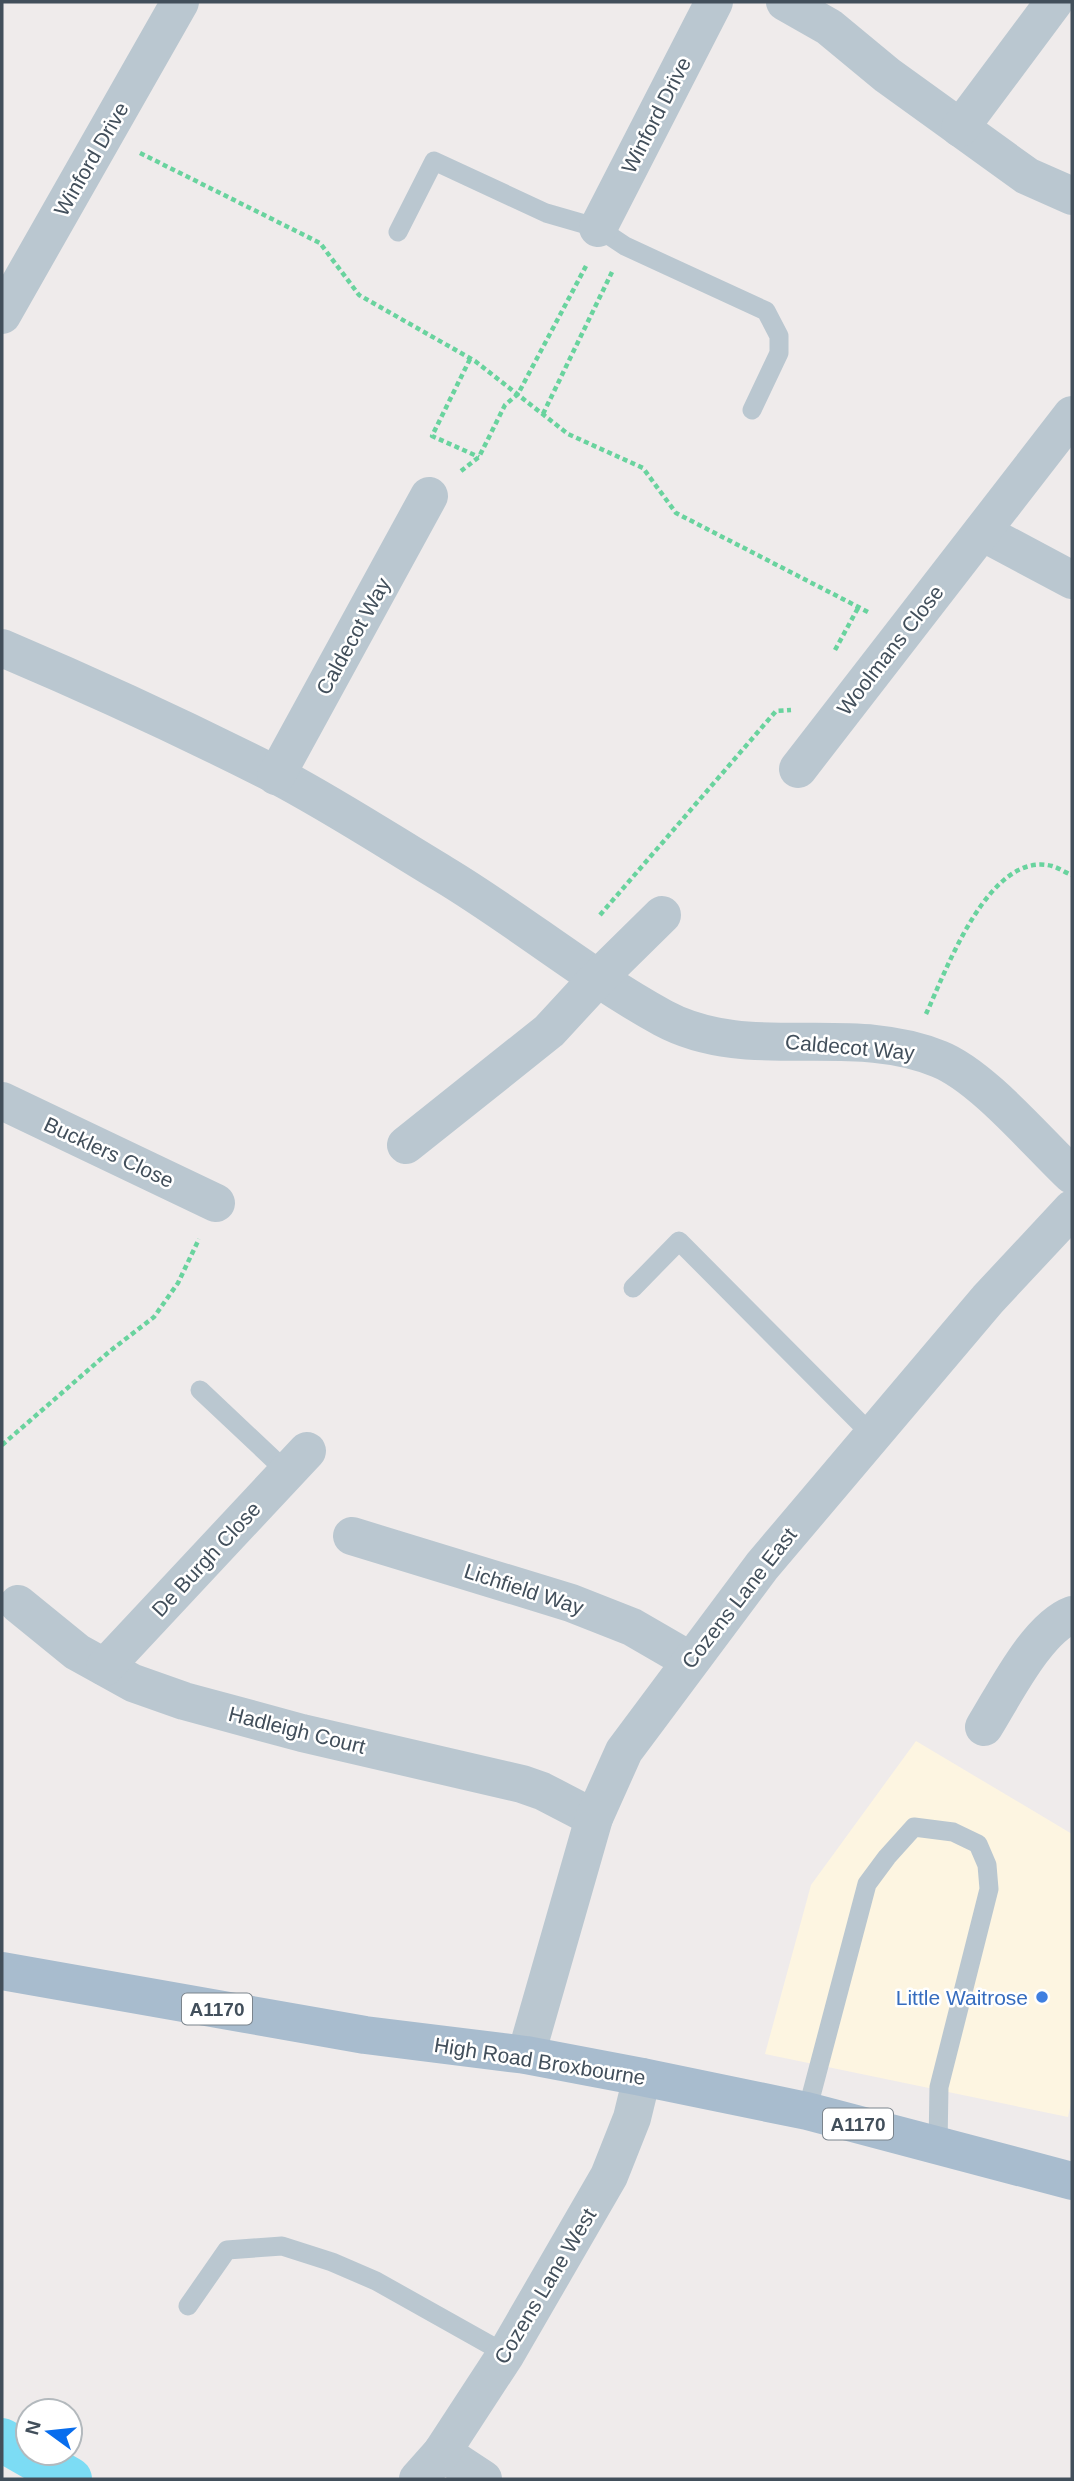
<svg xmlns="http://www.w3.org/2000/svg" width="1074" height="2481" font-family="Helvetica,sans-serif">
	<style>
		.commercial { fill: #fdf5e1 }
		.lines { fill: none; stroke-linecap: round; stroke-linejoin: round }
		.canal { stroke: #7cdcf4; stroke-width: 44 }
		.path { stroke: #69d39e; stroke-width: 4.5; stroke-dasharray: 5 3.5; stroke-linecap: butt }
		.lane { stroke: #bac7d0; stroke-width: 19 }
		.street { stroke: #bac7d0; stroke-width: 38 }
		.primary { stroke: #a8bcce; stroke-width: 38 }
		.shop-dot { fill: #3f7fe0; stroke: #fff; stroke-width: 2.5 }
		.labels { text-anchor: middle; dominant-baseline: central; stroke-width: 5; stroke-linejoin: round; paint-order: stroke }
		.shield { fill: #fff; stroke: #7b848c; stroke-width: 2 }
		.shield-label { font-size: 19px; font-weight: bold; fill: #424f5b }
		.street-label { font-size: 21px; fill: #424f5b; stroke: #fff }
		.shop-label { font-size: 21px; fill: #366cbe; stroke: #fff; text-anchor: end }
	</style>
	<rect width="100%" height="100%" fill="#efebeb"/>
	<!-- commercial -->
	<path class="commercial" d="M 916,1741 L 1072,1834 L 1072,2099 L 1068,2117 L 765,2054 L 811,1885 Z"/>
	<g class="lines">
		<!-- canal -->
		<path class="canal" d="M 2,2440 L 70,2479"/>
		<!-- path -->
		<g class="path">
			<path d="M 140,153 L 320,243 L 359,295 L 475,361 L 568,434 L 643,468 L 676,513 L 868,612"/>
			<path d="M 470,359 L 432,436 L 479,457"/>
			<path d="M 543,414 L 612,272"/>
			<path d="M 461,471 L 479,457 L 505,405 L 518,394 L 586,266"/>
			<path d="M 835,650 L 858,608"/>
			<path d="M 600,915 L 776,711 L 791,710"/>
			<path d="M 926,1014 C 946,971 989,850 1052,866 C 1059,868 1066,873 1072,875"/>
			<path d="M 2,1445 L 110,1351 L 154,1317 L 178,1283 L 199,1239"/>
		</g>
		<!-- lane -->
		<g class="lane">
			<path d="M 398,232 L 434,161 L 546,213 L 598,228 L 625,246 L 766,311 L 779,336 L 779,353 L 752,410"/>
			<path d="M 633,1288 L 679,1241 L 873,1436"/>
			<path d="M 200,1390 L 287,1472"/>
			<path d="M 807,2111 L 867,1884 L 887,1857 L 914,1827 L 953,1832 L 978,1844 L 987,1865 L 989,1889 L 939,2087 L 938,2145"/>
			<path d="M 188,2306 L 227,2250 L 282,2246 L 332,2262 L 376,2281 L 506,2354"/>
		</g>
		<!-- street -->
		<g class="street">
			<path d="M 785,2 L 829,27 L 887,75 L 1027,176 L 1072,196"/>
			<path d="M 960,128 L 1054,2"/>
			<path d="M 598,228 L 714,2"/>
			<path d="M 2,315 L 180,2"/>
			<path d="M 982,532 L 1072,580"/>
			<path d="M 2,648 C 94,687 185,729 274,774 C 330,803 388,841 443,874 C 518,919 586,976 663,1018 C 748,1064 851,1022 939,1059 C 982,1076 1037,1142 1072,1175"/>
			<path d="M 798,769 L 1072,415"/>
			<path d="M 276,776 L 429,496"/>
			<path d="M 2,1101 L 216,1203"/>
			<path d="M 406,1145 L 549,1031 L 598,978 L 662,915"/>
			<path d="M 352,1536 L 571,1603 L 632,1627 L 689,1660"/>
			<path d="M 18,1604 L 77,1652 L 133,1683 L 184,1701 L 302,1733 L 522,1784 L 542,1791 L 594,1818"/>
			<path d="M 105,1667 L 307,1451"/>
			<path d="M 984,1727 C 1004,1695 1037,1628 1072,1615"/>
			<path d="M 526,2055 L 594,1818 L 624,1751 L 762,1566 L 988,1299 L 1072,1209"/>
			<path d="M 442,2452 L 483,2479"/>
			<path d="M 418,2479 L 442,2452 L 506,2354 L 609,2176 L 632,2118 L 642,2077"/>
		</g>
		<!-- primary -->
		<path class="primary" d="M 2,1971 L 365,2035 L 526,2055 L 642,2077 L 807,2111 L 1072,2181"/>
	</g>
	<!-- markers -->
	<circle class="shop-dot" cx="1042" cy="1997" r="7"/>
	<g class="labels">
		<!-- shield labels -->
		<g class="shield">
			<rect x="182" y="1993.5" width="70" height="31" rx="5"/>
			<rect x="823" y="2108.5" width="70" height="31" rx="5"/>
		</g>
		<g class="shield-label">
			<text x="217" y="2009">A1170</text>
			<text x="858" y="2124">A1170</text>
		</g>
		<!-- street labels -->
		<g class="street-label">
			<text transform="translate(656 115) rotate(-63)">Winford Drive</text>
			<text transform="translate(91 159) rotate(-60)">Winford Drive</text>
			<text transform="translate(353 636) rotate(-61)">Caldecot Way</text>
			<text transform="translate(890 650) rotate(-52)">Woolmans Close</text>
			<text transform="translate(850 1047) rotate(5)">Caldecot Way</text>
			<text transform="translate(109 1152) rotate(25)">Bucklers Close</text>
			<text transform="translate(206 1559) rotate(-47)">De Burgh Close</text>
			<text transform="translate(524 1589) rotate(18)">Lichfield Way</text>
			<text transform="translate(739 1598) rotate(-52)">Cozens Lane East</text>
			<text transform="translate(297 1730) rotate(14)">Hadleigh Court</text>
			<text transform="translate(540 2061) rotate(9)">High Road Broxbourne</text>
			<text transform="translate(545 2286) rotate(-59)">Cozens Lane West</text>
		</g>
		<!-- shop labels -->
		<g class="shop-label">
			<text x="1028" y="1997">Little Waitrose</text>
		</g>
	</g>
	<!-- border -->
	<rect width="1074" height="2481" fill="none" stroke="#424f5b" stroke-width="7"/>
	<!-- north arrow -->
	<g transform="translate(49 2432) rotate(285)"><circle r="33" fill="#ffffff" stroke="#b3b9bd" stroke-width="2"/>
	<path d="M0-5L12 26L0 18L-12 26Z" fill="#086ded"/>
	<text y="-10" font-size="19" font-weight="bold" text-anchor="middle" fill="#424f5b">N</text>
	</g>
</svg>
